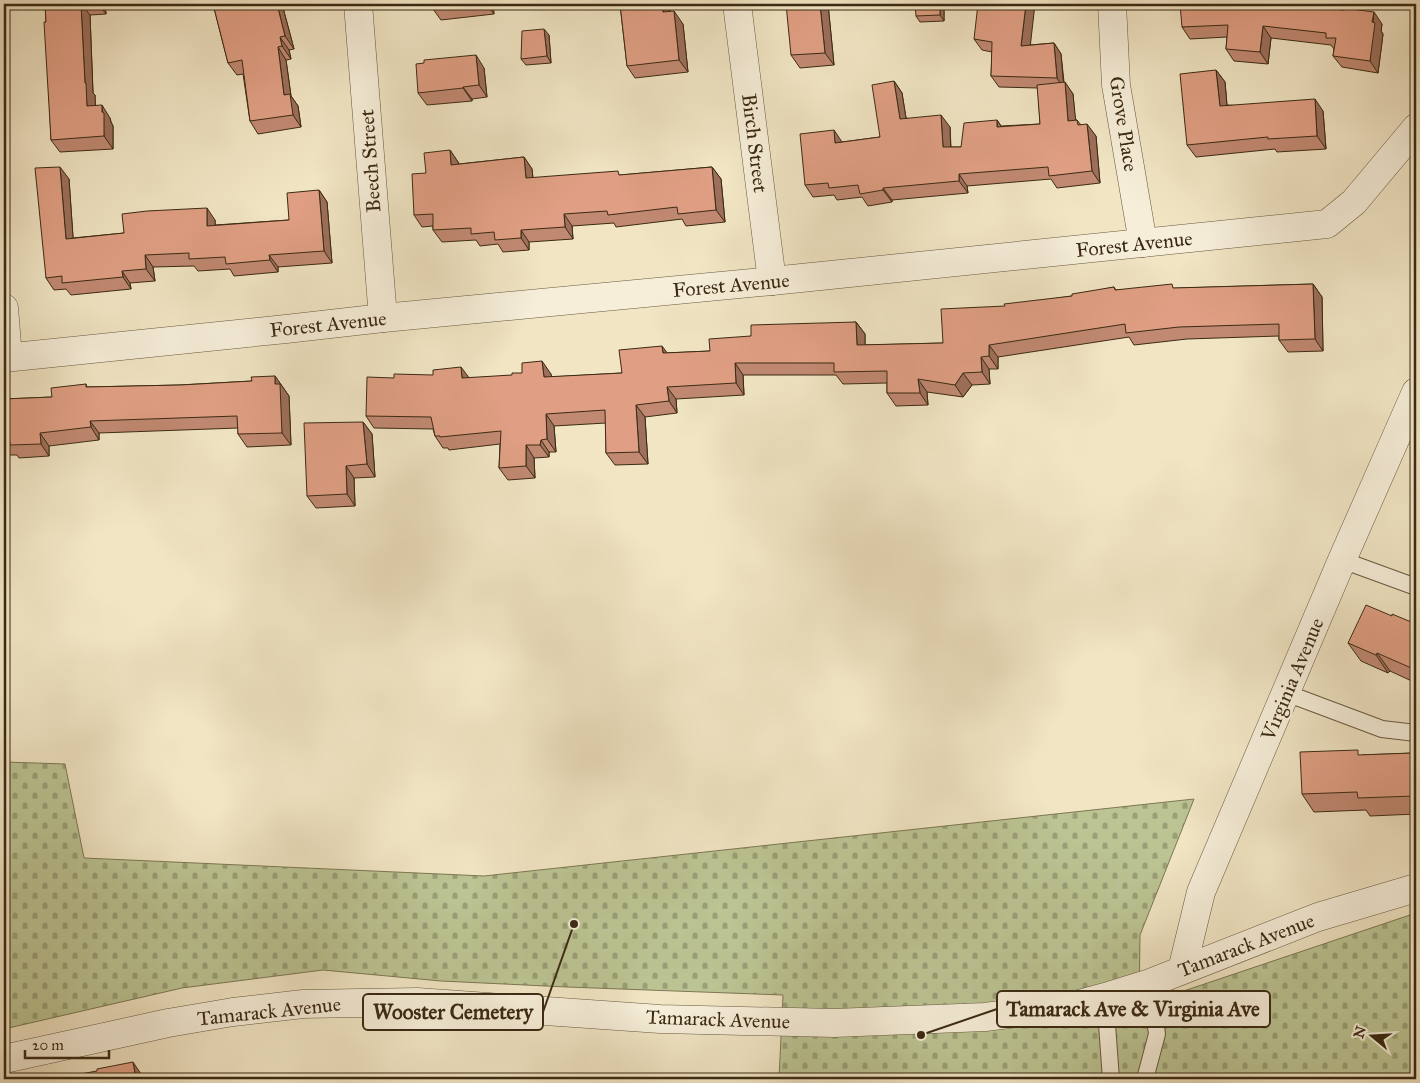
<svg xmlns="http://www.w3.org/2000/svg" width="1420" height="1083" font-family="'IM FELL Great Primer',serif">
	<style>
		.cemetery { fill: url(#cemetery-stones); stroke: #7c7753 }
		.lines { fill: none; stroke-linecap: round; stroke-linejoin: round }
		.service-casing { stroke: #68593f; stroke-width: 18 }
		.minor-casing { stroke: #68593f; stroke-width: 29 }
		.tertiary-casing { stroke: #68593f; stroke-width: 29 }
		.service { stroke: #f6eed9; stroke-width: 16 }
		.minor { stroke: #f6eed9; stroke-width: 28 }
		.tertiary { stroke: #f6eed9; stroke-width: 28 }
		.wall { fill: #c18972; stroke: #3b2a13 }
		.shaded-wall { fill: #9d6f5c; stroke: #3b2a13 }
		.building { fill: #e09f84; stroke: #3b2a13 }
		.labels { text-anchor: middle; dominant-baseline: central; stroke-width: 5; stroke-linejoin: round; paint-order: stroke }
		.street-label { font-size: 20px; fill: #3b2a13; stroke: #f6eed9 }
		.leader { fill: none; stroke: #3b2a13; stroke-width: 2 }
		.callout-dot { fill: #3b2a13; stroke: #f6eed9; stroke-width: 2 }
		.callout { fill: #f6eed9; stroke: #3b2a13; stroke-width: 2 }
		.callout-label { font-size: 21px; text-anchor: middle; font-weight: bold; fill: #3b2a13 }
	</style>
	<defs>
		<pattern id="cemetery-stones" width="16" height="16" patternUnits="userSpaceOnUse" patternTransform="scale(1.25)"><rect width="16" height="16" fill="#bcc493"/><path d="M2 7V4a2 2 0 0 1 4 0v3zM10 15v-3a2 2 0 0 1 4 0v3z" fill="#9a9f77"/></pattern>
	</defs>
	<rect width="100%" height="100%" fill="#f1e5c4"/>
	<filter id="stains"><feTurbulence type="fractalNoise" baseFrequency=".004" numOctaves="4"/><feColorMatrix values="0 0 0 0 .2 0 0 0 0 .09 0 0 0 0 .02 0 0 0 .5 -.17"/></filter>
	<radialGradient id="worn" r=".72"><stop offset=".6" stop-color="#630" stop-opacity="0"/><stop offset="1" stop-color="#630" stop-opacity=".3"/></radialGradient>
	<!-- cemetery -->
	<path class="cemetery" d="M 4,762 L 65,764 L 84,858 L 484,876 L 1194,799 L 1140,935 L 1139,1006 L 1416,913 L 1416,1079 L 779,1079 L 783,995 L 567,987 L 441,981 L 323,970 L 182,988 L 4,1029 Z"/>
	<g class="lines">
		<!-- service casing -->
		<g class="service-casing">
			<g id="service">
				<path d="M 1342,560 L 1416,587"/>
				<path d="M 1286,693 L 1382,729 L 1416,733"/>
				<path d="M 1105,997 L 1111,1079"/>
				<path d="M 1145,1079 L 1157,1034 L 1150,983"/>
			</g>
		</g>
		<!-- minor casing -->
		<g class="minor-casing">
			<g id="minor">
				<path d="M 358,4 L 383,318"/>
				<path d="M 737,4 L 772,281"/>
				<path d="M 1112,4 L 1116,85 L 1143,243"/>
				<path d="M 4,308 L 8,357"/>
				<path d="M 4,358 L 286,329 L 383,318 L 772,281 L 1327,224 L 1354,202 L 1416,128"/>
				<path d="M 1182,970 L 1201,892 L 1342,560 L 1416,392"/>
			</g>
		</g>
		<!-- tertiary casing -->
		<g class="tertiary-casing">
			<path id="tertiary" d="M 4,1059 L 168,1023 L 233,1012 L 303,1004 L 417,1002 L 660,1019 L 834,1023 L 985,1017 L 1072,1006 L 1105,997 L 1150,983 L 1318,917 L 1416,888"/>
		</g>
		<!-- service -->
		<use href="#service" class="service"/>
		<!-- minor -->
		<use href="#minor" class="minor"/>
		<!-- tertiary -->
		<use href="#tertiary" class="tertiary"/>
	</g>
	<!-- wall -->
	<g class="wall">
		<path d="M 45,4 L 105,4 L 106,14 L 90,15 L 93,93 L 95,95 L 95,105 L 110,118 L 111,122 L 113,126 L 113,149 L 60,152 L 51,140 L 46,22 Z"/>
		<path d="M 213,4 L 282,4 L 294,49 L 289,50 L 291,59 L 286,60 L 291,96 L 298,106 L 301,127 L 258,134 L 250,121 L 243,74 L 237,75 L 228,63 Z"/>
		<path d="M 432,4 L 493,4 L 494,14 L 441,20 L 433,9 Z"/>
		<path d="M 620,4 L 669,4 L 670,11 L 683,24 L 688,72 L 635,78 L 627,66 Z"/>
		<path d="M 828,4 L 834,65 L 800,68 L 791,55 Z"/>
		<path d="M 944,4 L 944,21 L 920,22 L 916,16 Z"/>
		<path d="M 1315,7 L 1382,24 L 1381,31 L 1383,34 L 1378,73 L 1342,67 L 1333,56 L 1334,49 L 1331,45 L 1271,38 L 1268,64 L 1234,61 L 1226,49 L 1227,37 L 1190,39 L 1182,27 Z"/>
		<path d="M 549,35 L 551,63 L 526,65 L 521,59 Z"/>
		<path d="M 974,39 L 1030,45 L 1054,43 L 1061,54 L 1064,82 L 1073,94 L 1075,120 L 1077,120 L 1081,125 L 1096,136 L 1100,183 L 1057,188 L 1051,179 L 967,186 L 968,193 L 892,200 L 892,202 L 868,206 L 862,197 L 837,200 L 834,195 L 813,197 L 805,185 L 842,142 L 880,137 L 894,81 L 902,93 L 906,118 L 950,127 L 951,147 L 961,147 L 997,120 L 1001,126 L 1040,124 L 1038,88 L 999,87 L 991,76 L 992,52 L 982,50 Z"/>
		<path d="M 484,68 L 487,97 L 472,99 L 472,101 L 427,105 L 418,93 Z"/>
		<path d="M 1216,70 L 1225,82 L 1227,105 L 1323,111 L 1326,149 L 1277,152 L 1275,149 L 1196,157 L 1187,145 Z"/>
		<path d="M 450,150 L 458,162 L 459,164 L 524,157 L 532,169 L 533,178 L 621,175 L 712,167 L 721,179 L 725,222 L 686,226 L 682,219 L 616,227 L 614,223 L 572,226 L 573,239 L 529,242 L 529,250 L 503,252 L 498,244 L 480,246 L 476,240 L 442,242 L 433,230 L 433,226 L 422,227 L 414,215 L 426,173 Z"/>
		<path d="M 69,179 L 73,238 L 124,233 L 215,220 L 215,225 L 289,220 L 319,190 L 327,202 L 332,263 L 278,267 L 278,272 L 234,276 L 230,269 L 198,271 L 194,266 L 153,267 L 155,281 L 130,283 L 131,289 L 71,295 L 66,289 L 54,290 L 46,278 Z"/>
		<path d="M 1313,284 L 1322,297 L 1323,351 L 1288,352 L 1279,340 L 1279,336 L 1187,339 L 1134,345 L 1129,337 L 998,357 L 998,369 L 989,369 L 990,384 L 972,385 L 963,397 L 927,392 L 928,405 L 896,406 L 887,393 L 887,383 L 843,384 L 836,375 L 743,375 L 744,395 L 676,399 L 677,413 L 645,417 L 648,464 L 615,465 L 606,453 L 606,423 L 554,426 L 556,452 L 549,452 L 549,457 L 534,458 L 535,478 L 508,480 L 499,468 L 500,444 L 449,450 L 448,448 L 443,448 L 435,436 L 433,429 L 374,428 L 366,416 L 469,378 L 551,374 L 551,377 L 622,373 L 667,353 L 710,351 L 751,336 L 856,322 L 865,334 L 865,345 L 943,343 L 1005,306 L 1072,296 L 1114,287 L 1116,290 Z"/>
		<path d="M 275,376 L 289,396 L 291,445 L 247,447 L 238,434 L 238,428 L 99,433 L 99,440 L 49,446 L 49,456 L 19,458 L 17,455 L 7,455 L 4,450 L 4,399 L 52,397 L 86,384 L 87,387 L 180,385 L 252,381 Z"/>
		<path d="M 363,422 L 372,434 L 375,477 L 354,478 L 355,506 L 316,508 L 307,496 Z"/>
		<path d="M 1392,616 L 1416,624 L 1416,683 L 1390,671 L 1388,673 L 1361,661 L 1348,643 Z"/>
		<path d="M 1416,747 L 1416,814 L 1370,816 L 1366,810 L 1314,812 L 1302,794 L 1362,755 L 1413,753 Z"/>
	</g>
	<!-- shaded-wall -->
	<g class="shaded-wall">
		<path d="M 81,4 L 90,15 L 93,93 L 95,95 L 96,118 L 87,106 L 85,83 Z"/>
		<path d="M 98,4 L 105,4 L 106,14 Z"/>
		<path d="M 277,4 L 282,4 L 294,49 L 285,36 Z"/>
		<path d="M 486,4 L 493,4 L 494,14 Z"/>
		<path d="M 662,4 L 669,4 L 672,25 L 663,12 Z"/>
		<path d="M 820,4 L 828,4 L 834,65 L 825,53 Z"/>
		<path d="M 940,4 L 944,4 L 944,21 L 940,15 Z"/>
		<path d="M 1026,4 L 1035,4 L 1029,57 L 1021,46 Z"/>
		<path d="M 1306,4 L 1315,4 L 1314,17 L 1305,6 Z"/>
		<path d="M 674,11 L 683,24 L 688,72 L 679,60 Z"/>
		<path d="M 1374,12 L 1382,24 L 1381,31 L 1383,34 L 1378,73 L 1370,61 Z"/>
		<path d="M 1263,26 L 1271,38 L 1268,64 L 1260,52 Z"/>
		<path d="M 544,29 L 549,35 L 551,63 L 547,56 Z"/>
		<path d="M 280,37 L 289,50 L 291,59 L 282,46 Z"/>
		<path d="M 1054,43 L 1061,54 L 1064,89 L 1057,78 Z"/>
		<path d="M 278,47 L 286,60 L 291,96 L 298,106 L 301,127 L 293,115 L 284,95 Z"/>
		<path d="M 476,55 L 484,68 L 487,97 L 479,85 Z"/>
		<path d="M 1216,70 L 1225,82 L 1228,118 L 1220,106 Z"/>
		<path d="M 894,81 L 902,93 L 908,131 L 900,119 Z"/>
		<path d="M 1065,82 L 1073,94 L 1077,133 L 1068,121 Z"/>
		<path d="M 463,87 L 472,99 L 472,101 L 463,88 Z"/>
		<path d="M 1315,99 L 1323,111 L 1326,149 L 1317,136 Z"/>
		<path d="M 102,105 L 110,118 L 111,122 L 113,126 L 113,149 L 104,136 Z"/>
		<path d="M 941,115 L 950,127 L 951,159 L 943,147 Z"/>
		<path d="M 997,120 L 1005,132 L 997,127 Z"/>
		<path d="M 1087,124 L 1096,136 L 1100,183 L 1092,171 Z"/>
		<path d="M 834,130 L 842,142 L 835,143 Z"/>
		<path d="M 450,150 L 458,162 L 460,177 L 451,165 Z"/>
		<path d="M 524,157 L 532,169 L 534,190 L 526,178 Z"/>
		<path d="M 60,167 L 69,179 L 74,251 L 66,239 Z"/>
		<path d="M 712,167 L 721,179 L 725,222 L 716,210 Z"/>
		<path d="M 959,174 L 967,186 L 968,193 L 959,181 Z"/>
		<path d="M 883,188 L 892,200 L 892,202 L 883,190 Z"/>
		<path d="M 319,190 L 327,202 L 332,263 L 324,251 Z"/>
		<path d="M 207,208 L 215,220 L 216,238 L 207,226 Z"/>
		<path d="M 564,214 L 572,226 L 573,239 L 565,227 Z"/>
		<path d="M 521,230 L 529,242 L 529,250 L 521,238 Z"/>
		<path d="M 145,255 L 153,267 L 155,281 L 146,269 Z"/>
		<path d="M 269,255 L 278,267 L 278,272 L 270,260 Z"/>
		<path d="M 122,271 L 130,283 L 131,289 L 123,277 Z"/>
		<path d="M 1313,284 L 1322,297 L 1323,351 L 1315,339 Z"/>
		<path d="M 856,322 L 865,334 L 865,357 L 857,345 Z"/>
		<path d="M 989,345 L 998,357 L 998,369 L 989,356 Z"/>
		<path d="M 662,346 L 671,358 L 663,353 Z"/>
		<path d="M 981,357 L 989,369 L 990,384 L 982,372 Z"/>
		<path d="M 542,361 L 551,374 L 553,390 L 544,377 Z"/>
		<path d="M 735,363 L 743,375 L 744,395 L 736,383 Z"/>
		<path d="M 461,367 L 470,379 L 462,378 Z"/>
		<path d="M 963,373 L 972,385 L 963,397 L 955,385 Z"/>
		<path d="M 275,376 L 289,396 L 291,445 L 282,433 L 275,384 Z"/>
		<path d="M 918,379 L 927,392 L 928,405 L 920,393 Z"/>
		<path d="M 667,387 L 676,399 L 677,413 L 669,401 Z"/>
		<path d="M 636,405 L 645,417 L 648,464 L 639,452 Z"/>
		<path d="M 546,414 L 554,426 L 556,452 L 547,439 Z"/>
		<path d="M 90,421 L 99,433 L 99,440 L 91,427 Z"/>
		<path d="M 363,422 L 372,434 L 375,477 L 367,464 Z"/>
		<path d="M 40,433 L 49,446 L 49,456 L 41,444 Z"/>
		<path d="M 541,440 L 549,452 L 549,457 L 540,445 Z"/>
		<path d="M 526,445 L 534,458 L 535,478 L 526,466 Z"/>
		<path d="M 346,466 L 354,478 L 355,506 L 347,494 Z"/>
		<path d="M 1377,653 L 1390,671 L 1388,673 L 1376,655 Z"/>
		<path d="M 133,1062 L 141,1074 L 142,1079 L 136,1079 Z"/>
	</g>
	<!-- building -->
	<g class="building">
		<path d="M 45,4 L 81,4 L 85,83 L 86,83 L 87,106 L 102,105 L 102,112 L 104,113 L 104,136 L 51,140 L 44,22 L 46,22 Z"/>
		<path d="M 213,4 L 277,4 L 285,36 L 280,37 L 282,46 L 278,47 L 284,95 L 290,94 L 293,115 L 250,121 L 242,60 L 228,63 Z"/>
		<path d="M 432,4 L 473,4 L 433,9 Z"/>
		<path d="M 620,4 L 662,4 L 663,12 L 674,11 L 679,60 L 627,66 Z"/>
		<path d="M 786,4 L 820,4 L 825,53 L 791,55 Z"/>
		<path d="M 915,4 L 940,4 L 940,15 L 916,16 Z"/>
		<path d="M 978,4 L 1026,4 L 1021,46 L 1054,43 L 1057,78 L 991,76 L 992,42 L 974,39 Z"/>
		<path d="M 1180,4 L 1306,4 L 1305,6 L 1344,10 L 1344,8 L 1374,12 L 1372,22 L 1375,23 L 1370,61 L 1333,56 L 1336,38 L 1326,38 L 1326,33 L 1263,26 L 1260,52 L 1226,49 L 1228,25 L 1182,27 Z"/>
		<path d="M 544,29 L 547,56 L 521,59 L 522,31 Z"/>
		<path d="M 476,55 L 479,85 L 463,87 L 463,88 L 418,93 L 416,64 L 424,63 L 424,60 Z"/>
		<path d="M 1216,70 L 1220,106 L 1315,99 L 1317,136 L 1268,139 L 1268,137 L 1187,145 L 1180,74 Z"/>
		<path d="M 894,81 L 900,119 L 941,115 L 943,147 L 961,147 L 964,123 L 997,120 L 997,127 L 1040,124 L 1037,85 L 1065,82 L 1068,121 L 1077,120 L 1078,125 L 1087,124 L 1092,171 L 1049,176 L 1048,167 L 959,174 L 959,181 L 883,188 L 883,190 L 860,194 L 858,185 L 829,188 L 828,183 L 805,185 L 800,134 L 834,130 L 835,143 L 880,137 L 872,85 Z"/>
		<path d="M 450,150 L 451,165 L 524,157 L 526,178 L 618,171 L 619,175 L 712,167 L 716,210 L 678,214 L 677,207 L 608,215 L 607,211 L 564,214 L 565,227 L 521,230 L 521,238 L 495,240 L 494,232 L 471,234 L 471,228 L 433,230 L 433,214 L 414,215 L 412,174 L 426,173 L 424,153 Z"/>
		<path d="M 60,167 L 66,239 L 124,233 L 122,214 L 147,211 L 207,208 L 207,226 L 289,220 L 287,193 L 319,190 L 324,251 L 269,255 L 270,260 L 226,264 L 225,257 L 189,259 L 189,253 L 145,255 L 146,269 L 122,271 L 123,277 L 62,283 L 62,276 L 46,278 L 35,168 Z"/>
		<path d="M 1172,284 L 1173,288 L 1313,284 L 1315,339 L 1279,340 L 1279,324 L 1179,327 L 1126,333 L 1125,324 L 989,345 L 989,356 L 981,357 L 982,372 L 963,373 L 955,385 L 918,379 L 920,393 L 887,393 L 887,371 L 834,372 L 834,363 L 735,363 L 736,383 L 667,387 L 669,401 L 636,405 L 639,452 L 606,453 L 605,410 L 546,414 L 547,439 L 541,440 L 540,445 L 526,445 L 526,466 L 499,468 L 501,431 L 440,437 L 440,436 L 435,436 L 431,417 L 366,416 L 367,377 L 394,378 L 394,374 L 433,375 L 433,370 L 461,367 L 462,378 L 512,375 L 512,373 L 522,373 L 522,363 L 542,361 L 544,377 L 622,373 L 619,350 L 662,346 L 663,353 L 710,351 L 709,339 L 751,336 L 751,325 L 856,322 L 857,345 L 943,343 L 941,309 L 1005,306 L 1004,304 L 1072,296 L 1072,294 L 1114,287 L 1115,290 Z"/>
		<path d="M 275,376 L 275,384 L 280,384 L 282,433 L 238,434 L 237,416 L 90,421 L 91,427 L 40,433 L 41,444 L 10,445 L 10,442 L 4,443 L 4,399 L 52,397 L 51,388 L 86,384 L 86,387 L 180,385 L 252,381 L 251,377 Z"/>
		<path d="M 363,422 L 367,464 L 346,466 L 347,494 L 307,496 L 304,423 Z"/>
		<path d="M 1366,605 L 1392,616 L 1392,614 L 1416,624 L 1416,670 L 1377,653 L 1376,655 L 1348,643 Z"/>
		<path d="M 1415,747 L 1416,747 L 1416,791 L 1415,791 L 1415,796 L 1358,798 L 1357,792 L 1302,794 L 1300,752 L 1358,750 L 1358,755 L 1413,753 L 1413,749 Z"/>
		<path d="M 133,1062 L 136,1079 L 53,1079 L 97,1071 L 97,1069 Z"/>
	</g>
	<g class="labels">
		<!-- street labels -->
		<g class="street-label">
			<text transform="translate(1124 124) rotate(81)">Grove Place</text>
			<text transform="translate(755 143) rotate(83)">Birch Street</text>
			<text transform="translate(370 161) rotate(-94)">Beech Street</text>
			<text transform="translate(1134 244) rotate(-6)">Forest Avenue</text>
			<text transform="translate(731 285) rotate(-5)">Forest Avenue</text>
			<text transform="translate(328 324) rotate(-6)">Forest Avenue</text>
			<text transform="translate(1292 679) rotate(-67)">Virginia Avenue</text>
			<text transform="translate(1246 945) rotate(-21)">Tamarack Avenue</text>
			<text transform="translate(269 1011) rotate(-6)">Tamarack Avenue</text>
			<text transform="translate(718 1019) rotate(2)">Tamarack Avenue</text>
		</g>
	</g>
	<!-- callouts -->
	<path class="leader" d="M921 1035L997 1009M574 924L543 1012"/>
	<g class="callout-dot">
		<circle cx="921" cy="1035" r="5"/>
		<circle cx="574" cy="924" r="5"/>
	</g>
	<g class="callout">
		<rect x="997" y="991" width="273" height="36" rx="5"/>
		<rect x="363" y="994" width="180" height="36" rx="5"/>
	</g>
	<g class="callout-label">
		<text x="1133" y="1016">Tamarack Ave &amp; Virginia Ave</text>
		<text x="453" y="1019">Wooster Cemetery</text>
	</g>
	<!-- margin -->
	<rect width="1420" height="1083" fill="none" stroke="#f1e5c4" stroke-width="20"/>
	<rect x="5" y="5" width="1410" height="1073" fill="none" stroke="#3b2a13" stroke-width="2.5"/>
	<rect x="10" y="10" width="1400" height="1063" fill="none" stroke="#3b2a13"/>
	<!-- north arrow -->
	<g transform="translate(1372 1036) rotate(288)" stroke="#f6eed9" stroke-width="4" paint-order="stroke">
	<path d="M0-4L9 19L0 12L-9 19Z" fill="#3b2a13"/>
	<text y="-8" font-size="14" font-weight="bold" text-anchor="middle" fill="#3b2a13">N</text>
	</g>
	<!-- scale -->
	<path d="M25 1050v8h84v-8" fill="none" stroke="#3b2a13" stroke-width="2.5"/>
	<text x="32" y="1050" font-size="15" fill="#3b2a13" stroke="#f6eed9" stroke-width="4" paint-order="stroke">20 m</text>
	<rect width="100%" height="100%" filter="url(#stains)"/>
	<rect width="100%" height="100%" fill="url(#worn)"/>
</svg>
